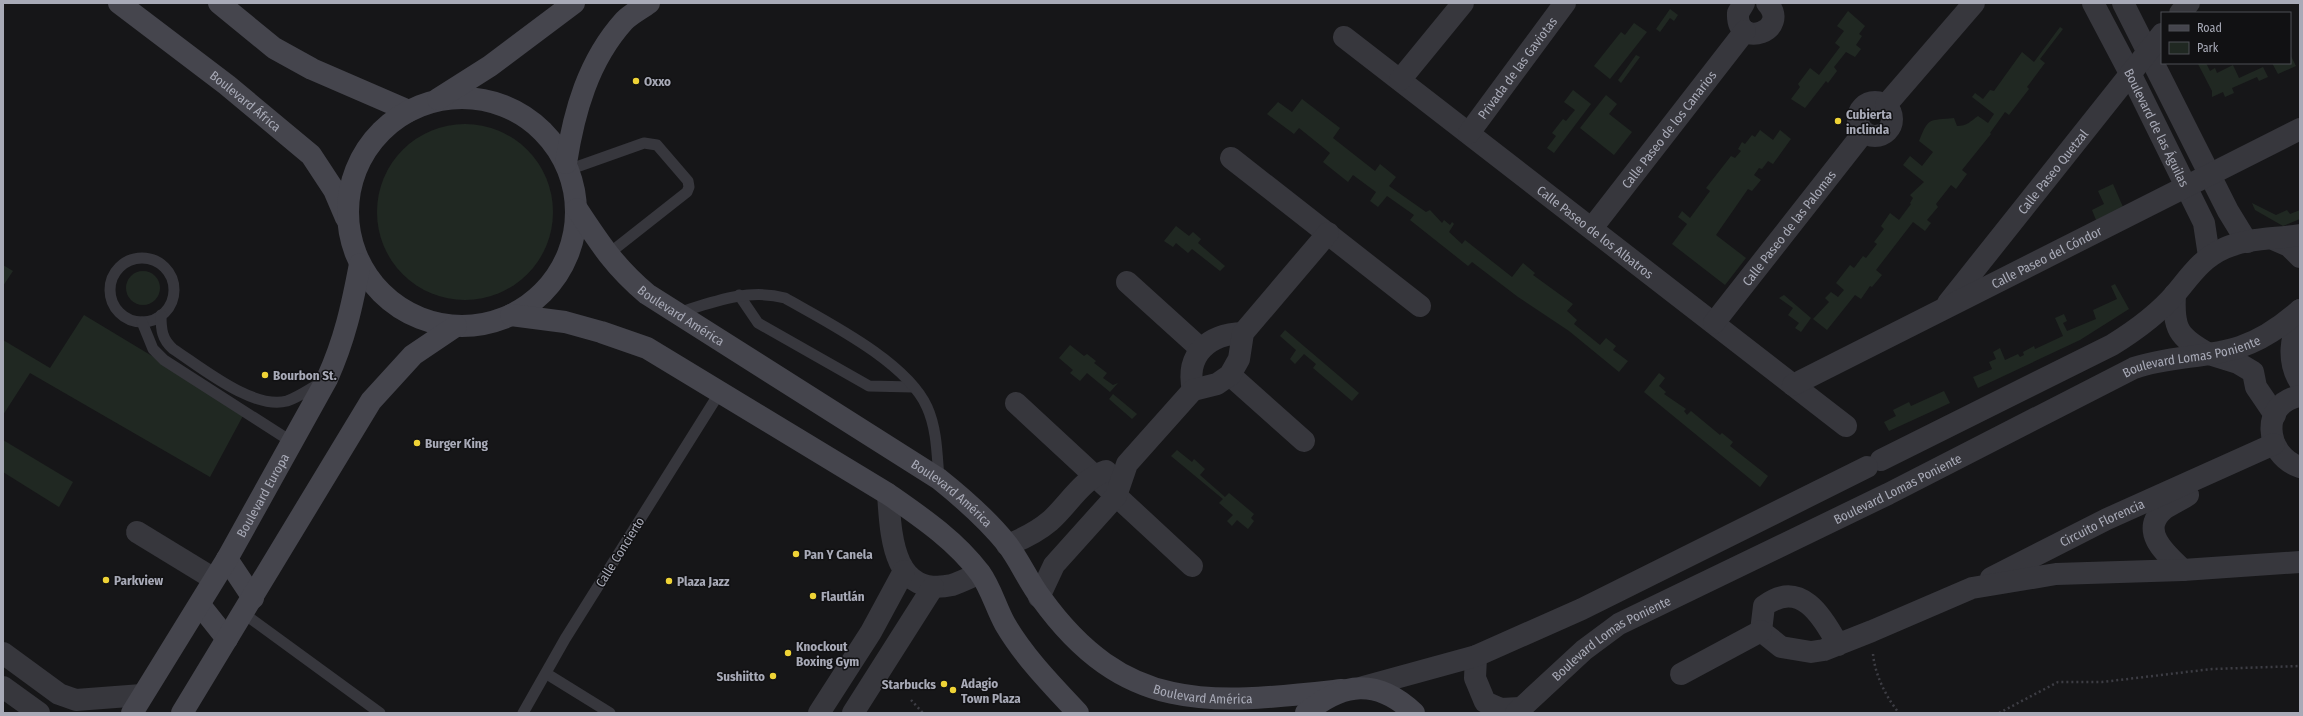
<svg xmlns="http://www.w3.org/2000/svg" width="2303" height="716" font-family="'Fira Sans Condensed',sans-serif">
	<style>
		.green { fill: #202822 }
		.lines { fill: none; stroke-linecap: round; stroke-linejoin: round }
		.path { stroke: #3d3d44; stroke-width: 2.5; stroke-dasharray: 2 3; stroke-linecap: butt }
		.service { stroke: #37373d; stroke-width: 11 }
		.minor { stroke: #37373d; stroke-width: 22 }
		.tertiary { stroke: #37373d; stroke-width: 22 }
		.secondary { stroke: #45454d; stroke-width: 22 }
		.poi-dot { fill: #efd336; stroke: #111113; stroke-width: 1.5 }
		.labels { text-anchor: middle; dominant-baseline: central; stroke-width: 3; stroke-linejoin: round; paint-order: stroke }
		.street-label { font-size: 13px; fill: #a8aab7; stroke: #111113 }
		.poi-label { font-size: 13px; font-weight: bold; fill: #a8aab7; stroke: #111113; text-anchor: start }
	</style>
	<rect width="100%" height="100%" fill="#161618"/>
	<!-- green -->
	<g class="green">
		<path d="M 1670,9 L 1678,15 L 1674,21 L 1670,18 L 1660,32 L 1656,29 Z"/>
		<path d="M 1848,11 L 1865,26 L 1859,34 L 1862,36 L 1856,45 L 1861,49 L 1855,57 L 1846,52 L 1834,67 L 1837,71 L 1828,83 L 1826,81 L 1805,108 L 1791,99 L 1800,87 L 1798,84 L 1810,68 L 1819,75 L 1840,47 L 1835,43 L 1844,31 L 1837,26 Z"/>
		<path d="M 1634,23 L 1647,32 L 1610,79 L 1594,66 L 1621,32 L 1625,35 Z"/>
		<path d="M 2060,27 L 2063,29 L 2040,59 L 2045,63 L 2027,87 L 2029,89 L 2009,115 L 2005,112 L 1990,133 L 1991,134 L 1962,170 L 1967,174 L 1956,189 L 1951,185 L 1936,204 L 1938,207 L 1927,220 L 1931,223 L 1925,231 L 1913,222 L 1876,270 L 1882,275 L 1872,287 L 1870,286 L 1861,299 L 1855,295 L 1827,330 L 1813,319 L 1829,302 L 1825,298 L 1831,292 L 1838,297 L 1844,290 L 1836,283 L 1850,265 L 1854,268 L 1863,256 L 1866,258 L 1877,244 L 1874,242 L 1884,229 L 1881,226 L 1890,213 L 1899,220 L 1911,204 L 1910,203 L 1913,198 L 1910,195 L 1924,182 L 1903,165 L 1910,156 L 1922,166 L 1933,152 L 1919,141 C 1929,116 1929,121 1954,118 L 1957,126 C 1967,126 1971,121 1978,116 L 1988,123 L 1994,114 L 1972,97 L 1975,93 L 1983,99 L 1990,90 L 1994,91 L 2022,52 L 2034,62 Z"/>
		<path d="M 2290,54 L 2296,66 L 2278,74 L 2272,63 L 2290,63 Z"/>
		<path d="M 1636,55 L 1640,57 L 1621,83 L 1618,80 Z"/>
		<path d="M 2201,63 L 2206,63 L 2210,71 L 2215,68 L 2217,73 L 2233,65 L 2239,78 L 2263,67 L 2268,77 L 2259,81 L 2257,77 L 2232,88 L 2234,93 L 2225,97 L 2223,92 L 2212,97 L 2212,91 L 2198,64 Z"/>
		<path d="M 1573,90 L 1591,104 L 1554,153 L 1547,148 L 1556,136 L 1552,133 L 1563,119 L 1566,121 L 1575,110 L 1564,102 Z"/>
		<path d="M 1606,95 L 1617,104 L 1609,114 L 1632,132 L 1614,155 L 1580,128 Z"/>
		<path d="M 1302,99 L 1340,128 L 1333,138 L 1375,171 L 1380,164 L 1396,177 L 1389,186 L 1426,212 L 1430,210 L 1442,223 L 1444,220 L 1450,225 L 1452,222 L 1454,224 L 1449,232 L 1462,244 L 1465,240 L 1512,277 L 1523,263 L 1535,273 L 1533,275 L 1573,304 L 1567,311 L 1577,320 L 1574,324 L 1600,345 L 1606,338 L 1616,346 L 1613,350 L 1628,361 L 1619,372 L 1569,331 L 1518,297 L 1472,262 L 1468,266 L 1410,220 L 1414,215 L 1387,196 L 1378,207 L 1370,201 L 1376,192 L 1353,175 L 1348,182 L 1323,162 L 1330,153 L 1299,128 L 1294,134 L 1267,114 L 1278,102 L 1292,112 Z"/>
		<circle cx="465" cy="212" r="88"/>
		<path d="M 1760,130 L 1773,140 L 1780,130 L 1791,139 L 1773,164 L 1768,161 L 1762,169 L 1759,168 L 1754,175 L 1761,180 L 1752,191 L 1748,189 L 1716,235 L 1746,258 L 1725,285 L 1672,244 L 1687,224 L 1678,217 L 1682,211 L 1690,218 L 1710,191 L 1706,188 L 1731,156 L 1735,158 L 1741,151 L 1738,149 L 1742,142 L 1745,144 L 1752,135 L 1755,137 Z"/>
		<path d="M 2113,184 L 2123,207 L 2096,220 L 2092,210 L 2104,204 L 2098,191 Z"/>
		<path d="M 2252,203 L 2276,215 L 2287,210 L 2290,214 L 2300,210 L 2300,219 L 2283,226 L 2255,210 Z"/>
		<path d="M 1176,226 L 1189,236 L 1193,232 L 1201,239 L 1198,243 L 1225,266 L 1220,271 L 1192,249 L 1188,253 L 1176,243 L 1173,247 L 1164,241 Z"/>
		<path d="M 3,265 L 13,271 L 3,286 Z"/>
		<circle cx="143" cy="288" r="17"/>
		<path d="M 2115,284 L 2129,309 L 2080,340 L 1978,388 L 1973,377 L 1992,369 L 1989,362 L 1996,359 L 1993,352 L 2000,348 L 2005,360 L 2018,354 L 2020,357 L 2024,355 L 2023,352 L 2034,346 L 2035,349 L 2063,336 L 2055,318 L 2064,314 L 2067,321 L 2063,323 L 2067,331 L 2096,319 L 2093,310 L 2117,299 L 2111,286 Z"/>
		<path d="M 1784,295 L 1811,318 L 1801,332 L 1795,328 L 1799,323 L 1788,315 L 1793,308 L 1779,298 Z"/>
		<path d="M 84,315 L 245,412 L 210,477 L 30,373 L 3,415 L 3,340 L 50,368 Z"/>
		<path d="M 1285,330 L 1359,393 L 1352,401 L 1313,368 L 1316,364 L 1304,354 L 1295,364 L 1290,359 L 1296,350 L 1280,336 Z"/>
		<path d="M 1070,345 L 1084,356 L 1087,354 L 1096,361 L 1094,363 L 1107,373 L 1103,378 L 1113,385 L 1118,383 L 1110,392 L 1087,373 L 1080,381 L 1070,373 L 1073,370 L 1059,358 Z"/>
		<path d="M 1659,373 L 1665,378 L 1659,386 L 1666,392 L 1664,394 L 1686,409 L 1684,411 L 1687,415 L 1691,411 L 1720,435 L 1722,433 L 1733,442 L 1730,446 L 1768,476 L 1760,487 L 1644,392 Z"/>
		<path d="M 1944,391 L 1950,403 L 1889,431 L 1884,422 L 1896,416 L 1893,410 L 1909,402 L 1911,406 Z"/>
		<path d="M 1113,394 L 1137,414 L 1132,419 L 1109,399 Z"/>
		<path d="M 3,440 L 73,482 L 59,507 L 3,472 Z"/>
		<path d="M 1177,450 L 1192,462 L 1194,459 L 1205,469 L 1200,475 L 1225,497 L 1229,493 L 1254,514 L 1251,518 L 1254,521 L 1248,529 L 1237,520 L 1232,526 L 1227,521 L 1233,515 L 1219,503 L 1223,499 L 1171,456 Z"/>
	</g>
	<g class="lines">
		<!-- path -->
		<g class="path">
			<path d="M 1873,654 C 1875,675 1886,697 1899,713"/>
			<path d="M 911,700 L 923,713"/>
			<path d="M 1999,713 L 2058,682 L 2102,682 L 2212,669 L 2300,666"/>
		</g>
		<!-- service -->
		<g class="service">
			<path d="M 568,170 L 644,143 L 657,145 L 688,181 L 689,187 L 687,192 L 607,255"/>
			<circle cx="142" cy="290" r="32"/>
			<path d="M 739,295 L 758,323 L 869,386 L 913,387"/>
			<path d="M 678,313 C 713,302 748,288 785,298 C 827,322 907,362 927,407 C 937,429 937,455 939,479"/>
			<path d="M 161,315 C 161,330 162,339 173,349 C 202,368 253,410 287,401 C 299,397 311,388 322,382"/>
			<path d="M 142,322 L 153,349 L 164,360 L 292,442"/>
			<path d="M 243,613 L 380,713"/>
			<path d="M 547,674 L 610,713"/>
			<path d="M 523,713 L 565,639 L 720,392"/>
		</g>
		<!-- minor -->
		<g class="minor">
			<path d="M 1744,3 L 1738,13 C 1736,51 1792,30 1767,3"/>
			<path id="s1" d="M 2093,3 L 2131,75 L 2204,223 L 2209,256"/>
			<path d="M 2123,3 L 2228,211 L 2247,242"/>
			<path d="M 2180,13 L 2189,3"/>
			<path id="s2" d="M 1344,37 L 1846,426"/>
			<path d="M 1400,80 L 1463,3"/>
			<circle cx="1875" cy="119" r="17"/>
			<path d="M 1886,105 L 1974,3"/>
			<path id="s3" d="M 1469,133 L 1565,3"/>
			<path d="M 1231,158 L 1420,306"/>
			<path id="s4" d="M 1592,228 L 1745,31"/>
			<path d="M 1127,282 L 1201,349"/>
			<path id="s5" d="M 1948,303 L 2162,34"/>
			<path d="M 2300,310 C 2293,335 2285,358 2300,382"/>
			<path id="s6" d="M 1714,323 L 1864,132"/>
			<path d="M 2209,354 L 2238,363 L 2253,372 L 2256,387 L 2275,415"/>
			<path d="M 1230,375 L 1304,441"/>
			<path id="s7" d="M 1793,385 L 2300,129"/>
			<path d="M 1193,390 C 1185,354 1209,334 1243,333"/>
			<path d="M 2300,396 C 2260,403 2264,455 2300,467"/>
			<path d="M 1016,403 L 1192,566"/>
			<path d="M 137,532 L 214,579"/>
			<path d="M 1007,545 C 1023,539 1037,532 1050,521 C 1069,504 1082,479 1106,471"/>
			<path d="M 2183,570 C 2167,555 2138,531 2164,509 C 2171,504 2181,500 2188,495"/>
			<path id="s8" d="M 1991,578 L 2107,519 L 2274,444"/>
			<path d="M 1039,597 L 1054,565 L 1116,496 L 1127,464 L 1193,390 L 1217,384 L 1230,375 L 1239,359 L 1243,333 L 1328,233"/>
			<path d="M 1838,645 C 1822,615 1800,579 1764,606 L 1761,631 L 1781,647 L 1811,652 L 1824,650 L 1872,631 L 1972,588 L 2056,574 L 2183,570 L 2300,562"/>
			<path d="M 3,653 L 59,694 L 76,700 L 142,695"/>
			<path d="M 1681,674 L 1761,631"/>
			<path d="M 3,687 L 39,713"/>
		</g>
		<!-- tertiary -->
		<g class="tertiary">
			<path d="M 2275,240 L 2289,246 L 2300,257"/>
			<path d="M 2175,294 C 2173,329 2178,337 2209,354"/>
			<path d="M 1881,460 L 2112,345 C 2133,332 2160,312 2176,293 C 2191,275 2202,258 2225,248 C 2247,238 2276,239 2300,235"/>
			<path d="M 888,494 C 891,535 892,598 952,585 C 961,582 971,577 980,573"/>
			<path d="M 1476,656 L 1475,678 L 1485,702 L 1501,709 L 1520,708"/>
			<path d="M 1363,687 L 1476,656 L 1582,609 L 1867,467"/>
			<path d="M 819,713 L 871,632 L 904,571"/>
			<path d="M 853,713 L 933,587"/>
			<path id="s9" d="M 1516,713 L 1584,650 L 1619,624 L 1888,494 L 2134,368 C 2169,356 2206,358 2240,347 C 2264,339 2282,326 2300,310"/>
		</g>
		<!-- secondary -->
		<g class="secondary">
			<path id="s10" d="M 119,3 L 227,85 L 311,155 L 334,190 L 346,218"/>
			<path d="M 219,3 L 274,48 L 312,69 L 409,111"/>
			<circle cx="462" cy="212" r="114"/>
			<path d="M 438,99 L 490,66 L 574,3"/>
			<path d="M 566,163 C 574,112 588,61 624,21 C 631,14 641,9 649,3"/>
			<path id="s11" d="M 577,209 C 600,244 615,267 647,294 L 939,479 C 964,499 987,519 1007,544 C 1020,561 1028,581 1041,598 C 1126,716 1212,704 1342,690"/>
			<path d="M 511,315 L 565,322 L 601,332 L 647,348 L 888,494 C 921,517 955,540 980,573 C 991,588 996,608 1005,624 C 1025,658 1052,685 1078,713"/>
			<path d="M 227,559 L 253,598"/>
			<path d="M 200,605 L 227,639"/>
			<path id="s12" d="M 132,713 L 227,559 L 327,379 C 345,339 352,306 360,264"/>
			<path d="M 182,713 L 371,401 L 413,355 L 456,326"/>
			<path d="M 1306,713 C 1343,682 1377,678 1414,713"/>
		</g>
	</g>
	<!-- markers -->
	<g class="poi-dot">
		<circle cx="636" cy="81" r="4"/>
		<circle cx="1838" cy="121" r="4"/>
		<circle cx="265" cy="375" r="4"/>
		<circle cx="417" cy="443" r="4"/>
		<circle cx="796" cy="554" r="4"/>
		<circle cx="106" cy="580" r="4"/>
		<circle cx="669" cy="581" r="4"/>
		<circle cx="813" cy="596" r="4"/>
		<circle cx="788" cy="653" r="4"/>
		<circle cx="773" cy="676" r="4"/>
		<circle cx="944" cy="684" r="4"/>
		<circle cx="953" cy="690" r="4"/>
	</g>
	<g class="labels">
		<!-- street labels -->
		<g class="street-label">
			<text stroke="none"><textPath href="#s3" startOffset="81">Privada de las Gaviotas</textPath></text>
			<text stroke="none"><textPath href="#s10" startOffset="160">Boulevard África</textPath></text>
			<text stroke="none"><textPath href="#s1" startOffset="140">Boulevard de las Águilas</textPath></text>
			<text stroke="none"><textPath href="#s4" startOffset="125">Calle Paseo de los Canarios</textPath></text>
			<text stroke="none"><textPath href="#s5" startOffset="168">Calle Paseo Quetzal</textPath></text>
			<text stroke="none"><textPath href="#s6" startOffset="121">Calle Paseo de las Palomas</textPath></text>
			<text stroke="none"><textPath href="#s2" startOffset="318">Calle Paseo de los Albatros</textPath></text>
			<text stroke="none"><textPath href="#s7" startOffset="284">Calle Paseo del Cóndor</textPath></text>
			<text stroke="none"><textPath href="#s11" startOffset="151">Boulevard América</textPath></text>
			<text stroke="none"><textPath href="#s9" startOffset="770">Boulevard Lomas Poniente</textPath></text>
			<text stroke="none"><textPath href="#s9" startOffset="446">Boulevard Lomas Poniente</textPath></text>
			<text stroke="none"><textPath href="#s12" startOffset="254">Boulevard Europa</textPath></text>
			<text stroke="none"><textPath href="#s11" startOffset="475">Boulevard América</textPath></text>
			<text stroke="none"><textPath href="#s8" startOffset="124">Circuito Florencia</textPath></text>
			<text transform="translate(620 552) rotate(-58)">Calle Concierto</text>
			<text stroke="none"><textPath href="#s9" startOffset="122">Boulevard Lomas Poniente</textPath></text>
			<text stroke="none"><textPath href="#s11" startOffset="811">Boulevard América</textPath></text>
		</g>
		<!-- poi labels -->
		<g class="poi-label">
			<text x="644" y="81">Oxxo</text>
			<text x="1846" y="114">Cubierta<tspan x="1846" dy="15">inclinda</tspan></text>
			<text x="273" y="375">Bourbon St.</text>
			<text x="425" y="443">Burger King</text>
			<text x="804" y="554">Pan Y Canela</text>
			<text x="114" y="580">Parkview</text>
			<text x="677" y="581">Plaza Jazz</text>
			<text x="821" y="596">Flautlán</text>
			<text x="796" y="646">Knockout<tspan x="796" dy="15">Boxing Gym</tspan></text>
			<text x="765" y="676" text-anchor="end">Sushiitto</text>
			<text x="961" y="683">Adagio<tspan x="961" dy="15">Town Plaza</tspan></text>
			<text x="936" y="684" text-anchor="end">Starbucks</text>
		</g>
	</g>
	<!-- border -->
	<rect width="2303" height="716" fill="none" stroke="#a8aab7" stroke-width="8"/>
	<!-- legend -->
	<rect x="2161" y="12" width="130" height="52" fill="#111113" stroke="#4d4e55"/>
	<rect x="2169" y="25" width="20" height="6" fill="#45454d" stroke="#4d4e55"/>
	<text x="2197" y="32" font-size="12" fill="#a8aab7">Road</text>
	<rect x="2169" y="42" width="20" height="12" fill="#202822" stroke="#4d4e55"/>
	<text x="2197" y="52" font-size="12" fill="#a8aab7">Park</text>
</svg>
